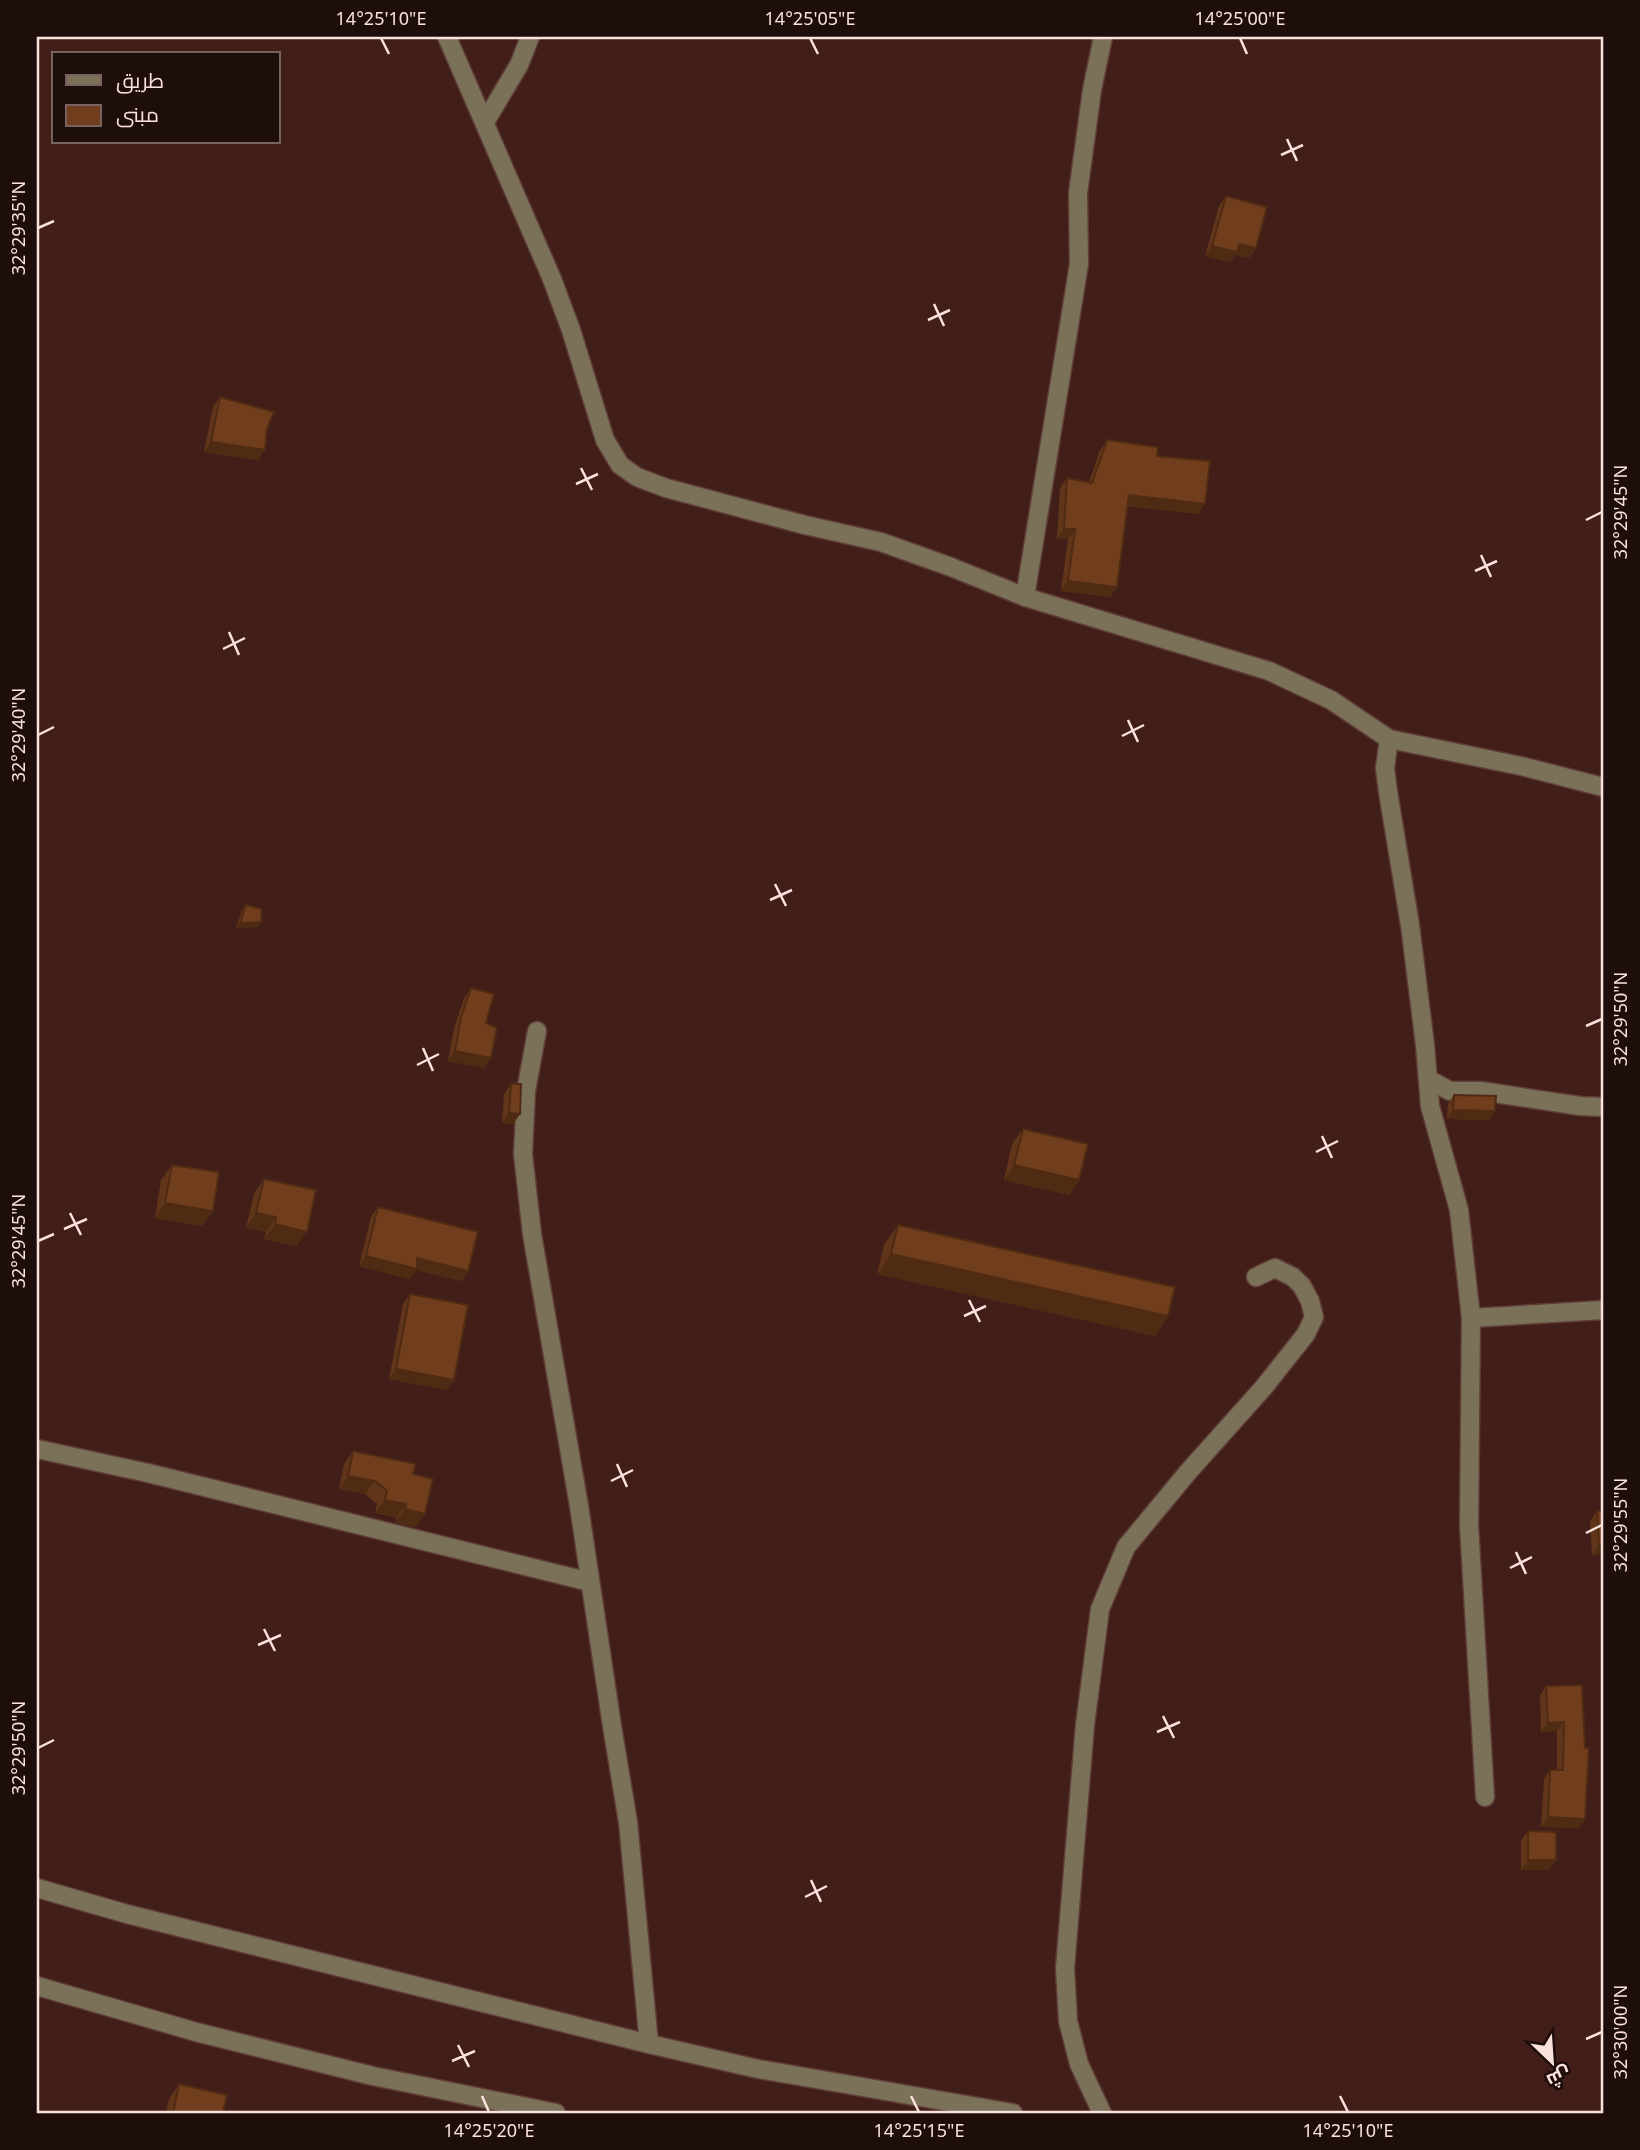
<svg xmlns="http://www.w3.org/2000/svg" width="1640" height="2150" font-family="'Noto Sans',Cairo,sans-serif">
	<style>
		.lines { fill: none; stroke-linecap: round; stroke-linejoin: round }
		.minor-casing { stroke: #5f3d37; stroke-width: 21 }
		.minor { stroke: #7a7158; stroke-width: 18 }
		.wall { fill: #613519 }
		.shaded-wall { fill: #4f2b14 }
		.building { fill: #713e1d; stroke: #4f2b14; stroke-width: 2 }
		.ticks { fill: none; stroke: #fae1dc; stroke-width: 2.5 }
		.neatline { fill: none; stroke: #fae1dc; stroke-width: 2.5 }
		.ticks-label { font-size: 18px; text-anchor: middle; fill: #fae1dc }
	</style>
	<rect width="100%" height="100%" fill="#421e18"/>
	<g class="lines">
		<!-- minor casing -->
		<g class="minor-casing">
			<g id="minor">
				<path d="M 447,37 L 552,279 L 571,330 L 605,440 L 620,465 L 637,477 L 666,488 L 805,525 L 881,542 L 951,567 L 1025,597 L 1269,671 L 1331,700 L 1389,739 L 1521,766 L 1603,787"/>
				<path d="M 485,122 L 519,65 L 530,37"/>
				<path d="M 1025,597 L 1079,264 L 1078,193 L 1092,90 L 1103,37"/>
				<path d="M 1389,739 L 1385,768 L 1388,792 L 1410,925 L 1425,1045 L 1430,1106 L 1459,1210 L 1471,1318 L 1469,1525 L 1485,1797"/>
				<path d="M 537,1031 L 526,1091 L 523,1154 L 532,1234 L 579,1506 L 612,1726 L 628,1822 L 649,2044"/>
				<path d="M 1428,1079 L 1450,1091 L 1481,1091 L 1580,1106 L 1603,1107"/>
				<path d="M 1471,1318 L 1603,1310"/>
				<path d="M 37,1449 L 148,1473 L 590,1582"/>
				<path d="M 37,1888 L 127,1914 L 649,2044 L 758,2069 L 1013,2113"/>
				<path d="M 37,1986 L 196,2032 L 373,2076 L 556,2113"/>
				<path d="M 1102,2113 L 1079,2064 L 1068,2021 L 1065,1968 L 1085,1725 L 1100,1609 L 1126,1547 L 1188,1472 L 1264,1387 L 1306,1334 L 1314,1317 L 1310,1301 L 1302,1286 L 1293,1277 L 1275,1268 L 1256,1277"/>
			</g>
		</g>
		<!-- minor -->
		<use href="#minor" class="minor"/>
	</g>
	<!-- wall -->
	<g class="wall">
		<path d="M 1226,196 L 1256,248 L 1249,258 L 1235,255 L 1230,262 L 1205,256 L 1219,206 Z"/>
		<path d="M 220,397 L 267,429 L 258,460 L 204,452 L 213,407 Z"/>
		<path d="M 1107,440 L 1157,456 L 1198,514 L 1127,506 L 1110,597 L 1061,591 L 1068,539 L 1057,539 L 1060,488 L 1067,478 L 1089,482 L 1100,450 Z"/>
		<path d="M 246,905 L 261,922 L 258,927 L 236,928 L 242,910 Z"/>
		<path d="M 471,988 L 486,1023 L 491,1058 L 484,1068 L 448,1061 L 454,1028 L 464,998 Z"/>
		<path d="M 511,1084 L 520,1114 L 513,1124 L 502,1123 L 504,1094 Z"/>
		<path d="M 1454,1095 L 1489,1120 L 1447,1119 L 1448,1104 Z"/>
		<path d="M 1023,1129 L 1079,1180 L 1069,1195 L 1004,1180 L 1012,1144 Z"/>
		<path d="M 172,1165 L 213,1211 L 202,1226 L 155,1218 L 161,1180 Z"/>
		<path d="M 264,1179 L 297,1246 L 264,1239 L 266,1232 L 246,1228 L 254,1194 Z"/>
		<path d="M 378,1207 L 468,1271 L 461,1281 L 416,1270 L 410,1279 L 359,1266 L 371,1217 Z"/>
		<path d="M 898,1225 L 1168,1316 L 1155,1336 L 877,1274 L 884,1245 Z"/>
		<path d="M 410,1294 L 454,1380 L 447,1390 L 389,1379 L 403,1304 Z"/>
		<path d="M 353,1451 L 413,1474 L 425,1514 L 415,1527 L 395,1522 L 396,1518 L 375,1513 L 377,1504 L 365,1494 L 339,1489 L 344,1464 Z"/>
		<path d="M 1597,1511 L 1603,1554 L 1592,1555 L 1590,1521 Z"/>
		<path d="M 1582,1685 L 1585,1819 L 1579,1828 L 1541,1827 L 1544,1779 L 1550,1770 L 1557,1770 L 1557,1731 L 1541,1732 L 1540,1696 L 1546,1686 Z"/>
		<path d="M 1528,1831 L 1549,1870 L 1521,1870 L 1521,1841 Z"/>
		<path d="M 179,2084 L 223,2113 L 166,2113 L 169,2099 Z"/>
	</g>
	<!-- shaded-wall -->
	<g class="shaded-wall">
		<path d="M 1239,244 L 1256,248 L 1249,258 L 1235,255 L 1230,262 L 1205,256 L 1212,246 Z"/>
		<path d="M 211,442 L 265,450 L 258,460 L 204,452 Z"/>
		<path d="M 1129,495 L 1205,504 L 1198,514 L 1122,505 Z"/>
		<path d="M 1064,529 L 1075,529 L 1068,539 L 1057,539 Z"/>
		<path d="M 1068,581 L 1117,587 L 1110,597 L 1061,591 Z"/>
		<path d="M 261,922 L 258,927 L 236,928 L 240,923 Z"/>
		<path d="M 455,1051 L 491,1058 L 484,1068 L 448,1061 Z"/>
		<path d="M 1453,1110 L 1495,1111 L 1489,1120 L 1447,1119 Z"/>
		<path d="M 509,1113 L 520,1114 L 513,1124 L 502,1123 Z"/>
		<path d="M 1014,1165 L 1079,1180 L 1069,1195 L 1004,1180 Z"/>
		<path d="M 165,1203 L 213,1211 L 202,1226 L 155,1218 Z"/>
		<path d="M 256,1213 L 276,1217 L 266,1232 L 246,1228 Z"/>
		<path d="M 275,1224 L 307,1232 L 297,1246 L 264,1239 Z"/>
		<path d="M 891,1254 L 1168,1316 L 1155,1336 L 877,1274 Z"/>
		<path d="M 366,1256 L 417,1258 L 468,1271 L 461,1281 L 416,1270 L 410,1279 L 359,1266 Z"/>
		<path d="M 396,1369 L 454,1380 L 447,1390 L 389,1379 Z"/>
		<path d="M 348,1476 L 375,1481 L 365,1494 L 339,1489 Z"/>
		<path d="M 385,1500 L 406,1504 L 396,1518 L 375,1513 Z"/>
		<path d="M 405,1509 L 425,1514 L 415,1527 L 395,1522 Z"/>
		<path d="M 1599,1545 L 1603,1545 L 1603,1554 L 1592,1555 Z"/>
		<path d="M 1564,1722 L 1557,1731 L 1541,1732 L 1548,1723 Z"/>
		<path d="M 1548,1817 L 1585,1819 L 1579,1828 L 1541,1827 Z"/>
		<path d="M 1528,1860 L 1556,1860 L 1549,1870 L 1521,1870 Z"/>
	</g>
	<!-- building -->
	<g class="building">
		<path d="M 1226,196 L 1267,207 L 1256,248 L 1239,244 L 1237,252 L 1212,246 Z"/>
		<path d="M 220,397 L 274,412 L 267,429 L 265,450 L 211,442 Z"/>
		<path d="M 1107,440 L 1158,447 L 1157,456 L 1210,461 L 1205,504 L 1129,495 L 1117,587 L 1068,581 L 1075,529 L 1064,529 L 1067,478 L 1092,483 Z"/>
		<path d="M 246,905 L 262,909 L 261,922 L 240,923 Z"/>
		<path d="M 471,988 L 494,994 L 486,1023 L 497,1028 L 491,1058 L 455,1051 L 461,1018 Z"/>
		<path d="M 511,1084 L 521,1084 L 520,1114 L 509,1113 Z"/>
		<path d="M 1454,1095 L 1496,1096 L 1495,1111 L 1453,1110 Z"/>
		<path d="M 1023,1129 L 1088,1144 L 1079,1180 L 1014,1165 Z"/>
		<path d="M 172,1165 L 219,1172 L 213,1211 L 165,1203 Z"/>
		<path d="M 264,1179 L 316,1190 L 307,1232 L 275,1224 L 276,1217 L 256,1213 Z"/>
		<path d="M 378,1207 L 478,1232 L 468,1271 L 417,1258 L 417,1269 L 366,1256 Z"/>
		<path d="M 898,1225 L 1175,1287 L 1168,1316 L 891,1254 Z"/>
		<path d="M 410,1294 L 468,1305 L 454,1380 L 396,1369 Z"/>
		<path d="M 353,1451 L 416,1464 L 413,1474 L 433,1479 L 425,1514 L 405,1509 L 406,1504 L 385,1500 L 387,1491 L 375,1481 L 348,1476 Z"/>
		<path d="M 1597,1511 L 1603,1511 L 1603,1545 L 1599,1545 Z"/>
		<path d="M 1582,1685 L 1585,1748 L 1589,1748 L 1585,1819 L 1548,1817 L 1550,1770 L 1563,1770 L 1564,1722 L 1548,1723 L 1546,1686 Z"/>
		<path d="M 1528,1831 L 1556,1832 L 1556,1860 L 1528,1860 Z"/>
		<path d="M 179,2084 L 227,2095 L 223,2113 L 173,2113 Z"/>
	</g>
	<!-- ticks -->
	<path class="ticks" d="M 381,38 L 389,54M 810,38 L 818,54M 1240,38 L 1247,54M 1287,139 L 1297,161M 1281,155 L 1303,145M 38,228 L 54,221M 934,304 L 944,326M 928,320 L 950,310M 581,468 L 592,490M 576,484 L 598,474M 1586,520 L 1602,512M 1481,555 L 1491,577M 1475,571 L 1497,561M 229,632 L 239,655M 223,649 L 245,638M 1128,720 L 1138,742M 38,735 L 54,727M 1122,736 L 1144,725M 775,884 L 786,906M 770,900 L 792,890M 1586,1026 L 1602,1019M 423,1048 L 433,1071M 417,1065 L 439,1054M 1322,1136 L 1332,1158M 1316,1152 L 1338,1141M 70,1213 L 81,1235M 64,1229 L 87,1219M 38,1241 L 54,1234M 969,1300 L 980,1322M 964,1316 L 986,1306M 617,1464 L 627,1487M 611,1481 L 633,1470M 1586,1533 L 1602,1525M 1516,1552 L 1526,1574M 1510,1568 L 1532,1557M 264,1629 L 275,1651M 258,1645 L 281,1635M 1163,1716 L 1174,1738M 1157,1732 L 1180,1722M 38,1748 L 54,1740M 811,1880 L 821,1902M 805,1897 L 827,1886M 1586,2039 L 1602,2032M 458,2045 L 469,2067M 452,2061 L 475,2051M 482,2096 L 489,2112M 911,2096 L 919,2112M 1340,2096 L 1348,2112"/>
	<!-- border -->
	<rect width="1640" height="2150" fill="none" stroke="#1e0e0b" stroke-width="77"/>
	<!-- legend -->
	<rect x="52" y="52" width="228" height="91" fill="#1e0e0b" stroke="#76625f" stroke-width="2"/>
	<rect x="66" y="75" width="35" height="10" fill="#7a7158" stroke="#76625f" stroke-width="2"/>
	<text x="116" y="88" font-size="21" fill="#fae1dc">طريق</text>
	<rect x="66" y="105" width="35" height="21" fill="#713e1d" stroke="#76625f" stroke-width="2"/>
	<text x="116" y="122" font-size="21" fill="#fae1dc">مبنى</text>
	<!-- north arrow -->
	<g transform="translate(1552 2062) rotate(155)" stroke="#1e0e0b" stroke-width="5" paint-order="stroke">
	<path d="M0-5L12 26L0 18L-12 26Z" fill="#fae1dc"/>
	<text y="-10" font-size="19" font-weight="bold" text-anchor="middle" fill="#fae1dc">ش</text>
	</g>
	<rect x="38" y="38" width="1564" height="2074" class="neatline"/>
	<g class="ticks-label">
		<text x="381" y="25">14°25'10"E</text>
		<text x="810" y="25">14°25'05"E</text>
		<text x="1240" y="25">14°25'00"E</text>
		<text transform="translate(19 228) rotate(-90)" y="6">32°29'35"N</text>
		<text transform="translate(1621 512) rotate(-90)" y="6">32°29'45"N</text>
		<text transform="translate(19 735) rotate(-90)" y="6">32°29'40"N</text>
		<text transform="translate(1621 1019) rotate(-90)" y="6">32°29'50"N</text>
		<text transform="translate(19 1241) rotate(-90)" y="6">32°29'45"N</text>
		<text transform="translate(1621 1525) rotate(-90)" y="6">32°29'55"N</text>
		<text transform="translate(19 1748) rotate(-90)" y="6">32°29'50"N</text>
		<text transform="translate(1621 2032) rotate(-90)" y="6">32°30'00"N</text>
		<text x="489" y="2137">14°25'20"E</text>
		<text x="919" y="2137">14°25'15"E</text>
		<text x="1348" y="2137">14°25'10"E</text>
	</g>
</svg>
